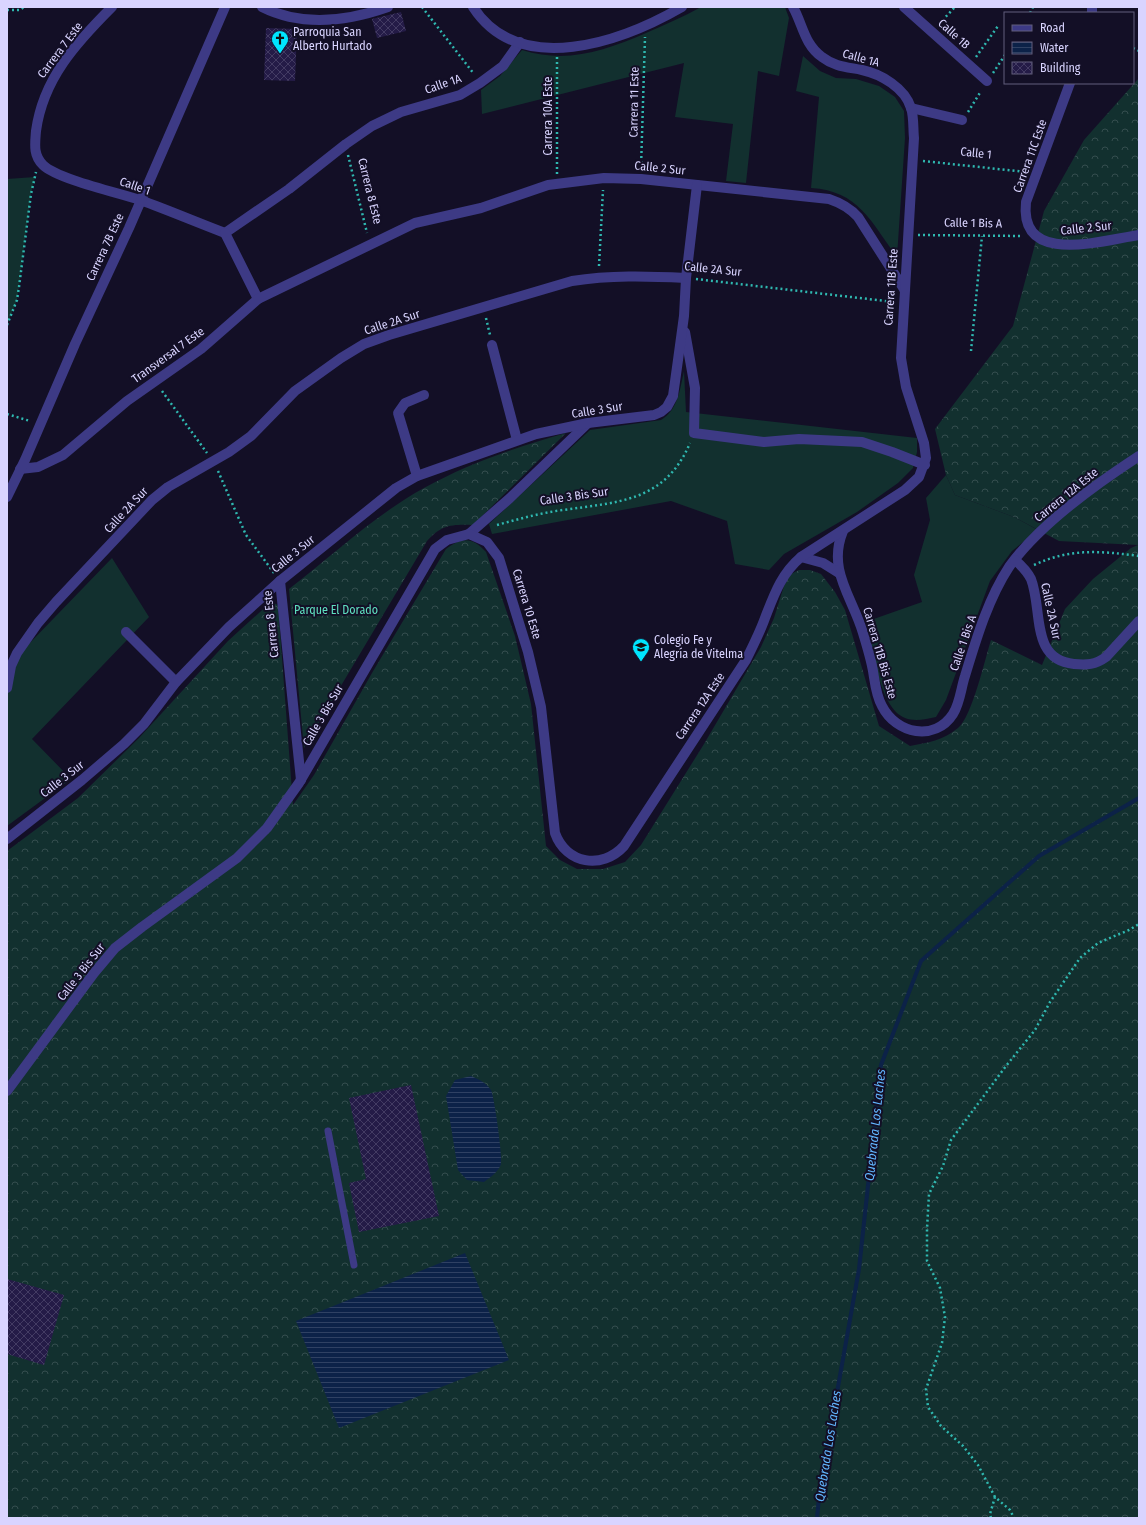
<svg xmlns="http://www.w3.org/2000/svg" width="1146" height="1525" font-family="'Fira Sans Condensed',sans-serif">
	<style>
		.grass { fill: #12302f }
		.forest { fill: url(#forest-crowns) }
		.water { fill: url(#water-rules) }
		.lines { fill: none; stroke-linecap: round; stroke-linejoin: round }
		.stream { stroke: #0c2248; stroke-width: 4 }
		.building { fill: url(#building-cross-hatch) }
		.path { stroke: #2fb8b0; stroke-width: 2.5; stroke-dasharray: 2 3; stroke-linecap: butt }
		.service { stroke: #3d3a85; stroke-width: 7 }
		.minor { stroke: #3d3a85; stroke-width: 10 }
		.tertiary { stroke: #3d3a85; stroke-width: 10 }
		.labels { text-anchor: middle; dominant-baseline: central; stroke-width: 4; stroke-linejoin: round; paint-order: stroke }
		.poi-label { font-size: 12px; fill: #d9d4ff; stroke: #130f26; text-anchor: start }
		.street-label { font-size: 12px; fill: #d9d4ff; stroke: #130f26 }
		.park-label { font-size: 12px; fill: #5fe0c0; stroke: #130f26 }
		.water-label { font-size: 13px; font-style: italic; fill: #62b6ff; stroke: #130f26 }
	</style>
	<defs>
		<pattern id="forest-crowns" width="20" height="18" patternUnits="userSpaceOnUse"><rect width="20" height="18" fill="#12302f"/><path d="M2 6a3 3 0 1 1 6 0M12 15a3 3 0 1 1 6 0" fill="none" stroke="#344d4e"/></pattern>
		<pattern id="water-rules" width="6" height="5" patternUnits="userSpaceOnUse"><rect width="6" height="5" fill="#0c2248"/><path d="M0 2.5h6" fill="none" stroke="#2f4163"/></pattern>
		<pattern id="building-cross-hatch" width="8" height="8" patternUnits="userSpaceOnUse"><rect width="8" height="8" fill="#241b47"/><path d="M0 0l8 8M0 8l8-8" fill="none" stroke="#433b63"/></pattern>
	</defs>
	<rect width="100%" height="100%" fill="#130f26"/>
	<!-- grass -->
	<g class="grass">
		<path d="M 701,7 L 785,7 L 789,18 L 779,76 L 758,71 L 746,183 L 726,181 L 733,124 L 675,117 L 684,63 L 482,114 L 481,90 L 500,76 L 522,50 C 567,64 604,51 646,33 C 664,25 683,17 701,7 Z"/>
		<path d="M 803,56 L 820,71 L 836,78 L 856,79 L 879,86 L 895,97 L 904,111 L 905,138 L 897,257 C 871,222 859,191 811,188 L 819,97 L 796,91 Z"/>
		<path d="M 35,177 L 31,194 L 19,287 L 17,300 L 7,325 L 7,179 Z"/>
		<path d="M 684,371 L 686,412 L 917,438 L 917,452 L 913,468 L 898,483 L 857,512 L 784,554 L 769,570 L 735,564 L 727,521 L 671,501 L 492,534 L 489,524 L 590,430 L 661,420 C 678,410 680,389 684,371 Z"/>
		<path d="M 946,475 L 955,495 L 1014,517 L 1038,530 L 1012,551 L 990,581 L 946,700 L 936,717 C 926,719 915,722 905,718 C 878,707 873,646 868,621 L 922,602 L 914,575 L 930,520 L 926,498 Z"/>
		<path d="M 112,558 L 149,617 L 32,739 L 71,779 L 7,826 L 7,673 L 26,647 Z"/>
	</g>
	<!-- forest -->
	<g class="forest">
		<path d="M 1139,78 L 1139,1518 L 7,1518 L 7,851 L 78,798 L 139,738 L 228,641 L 271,602 L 278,605 L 293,805 L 314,775 L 372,673 L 446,549 C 462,537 472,537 486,552 L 515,636 L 531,704 L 546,846 L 560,860 L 577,869 L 603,869 L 625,862 L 641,845 L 704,744 L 761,647 L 774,618 L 784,586 L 791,574 L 799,570 L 810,570 L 821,574 L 835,592 L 845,610 L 879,726 L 910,746 C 927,743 944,740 958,728 C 972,717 985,659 991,640 L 1042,665 L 1065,609 L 1093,579 L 1131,548 L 1138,545 L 1059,541 L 1014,517 L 955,495 L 946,475 L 935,429 L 1013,326 L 1044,211 L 1084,140 Z"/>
		<path d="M 566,433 L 473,525 C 452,524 441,525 427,541 L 304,748 L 289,589 C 333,555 375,515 424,488 C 469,463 517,447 566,433 Z"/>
	</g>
	<!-- water -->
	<g class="water">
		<path d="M 471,1076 C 480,1080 485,1082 491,1090 C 494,1095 503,1158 501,1164 C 499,1171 491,1177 484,1182 L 467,1180 L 458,1170 L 446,1096 L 455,1080 Z"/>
		<path d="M 465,1253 L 509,1360 L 339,1428 L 296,1321 Z"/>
	</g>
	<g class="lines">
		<!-- stream -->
		<path class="stream" d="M 817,1518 L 820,1488 L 859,1269 L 881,1065 L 921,961 L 1039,856 L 1139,798"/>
	</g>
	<!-- building -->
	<g class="building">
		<path d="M 401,12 L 406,31 L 377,38 L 372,19 Z"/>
		<path d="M 266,28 L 297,29 L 295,81 L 264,80 Z"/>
		<path d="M 411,1085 L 439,1216 L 359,1232 L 349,1183 L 366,1179 L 349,1098 Z"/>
		<path d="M 7,1279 L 64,1295 L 44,1365 L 7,1354 Z"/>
	</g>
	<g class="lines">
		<!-- path -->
		<g class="path">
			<path d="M 422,7 L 474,74"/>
			<path d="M 7,10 L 20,10 L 24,7"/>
			<path d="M 1030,13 L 1033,7"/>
			<path d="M 939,24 L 955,7"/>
			<path d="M 1133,48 L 1139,51"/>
			<path d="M 557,57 L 557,174"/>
			<path d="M 976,57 L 998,26"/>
			<path d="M 993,73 L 1005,55"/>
			<path d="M 968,112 L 981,91"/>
			<path d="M 348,155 L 367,233"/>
			<path d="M 923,161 L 1026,172"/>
			<path d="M 641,168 L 645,37"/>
			<path d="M 918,235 L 1023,236"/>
			<path d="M 599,266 L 603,190"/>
			<path d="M 696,279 L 894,302"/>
			<path d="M 486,318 L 490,335"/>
			<path d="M 7,325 L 17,300 L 19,287 L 31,194 L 36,172"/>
			<path d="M 971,351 L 982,236"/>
			<path d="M 162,391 L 207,453"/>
			<path d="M 7,414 L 30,421"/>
			<path d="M 218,471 L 246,535 L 274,573"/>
			<path d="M 497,525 C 519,519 540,513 563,510 C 618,502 665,502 690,443"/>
			<path d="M 1034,565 C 1070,548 1101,551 1139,556"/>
			<path d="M 995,1497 L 978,1465 L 963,1446 L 941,1426 L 928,1407 L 926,1389 L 942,1343 L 945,1317 L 940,1288 L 927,1261 L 927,1229 L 929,1194 L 943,1166 L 951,1140 L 1006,1066 L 1035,1030 L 1050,1002 L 1080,958 L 1098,943 L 1129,930 L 1139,924"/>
			<path d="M 991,1518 L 990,1514 L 995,1497 L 1010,1510 L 1014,1518"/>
		</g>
		<!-- service -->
		<path class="service" d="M 328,1131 L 354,1265"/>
		<!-- minor -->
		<g class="minor">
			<path d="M 112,7 C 76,43 43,79 36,131 C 35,144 33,155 43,165 C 57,179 119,193 140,200 C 168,210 196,222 225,233"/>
			<path d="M 904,7 L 987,81"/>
			<path d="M 1092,13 L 1092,7"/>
			<path d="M 1070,83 L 1026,202 C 1019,267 1103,240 1139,235"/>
			<path d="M 911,108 L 962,120"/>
			<path d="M 225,233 L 289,189 L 346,144 L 372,126 L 401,112 L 460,95 L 480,83 L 503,66 L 520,42"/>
			<path d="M 225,233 L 258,299"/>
			<path d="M 685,332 L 695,388 L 694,433 L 764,442 L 799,439 L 862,442 L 892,452 L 925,465"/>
			<path d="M 492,345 L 517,440"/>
			<path d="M 20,469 L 38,467 L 63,455 L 127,401 L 201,349 L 258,299 L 415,223 L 481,208 L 548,185 L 604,178 L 641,179 L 829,199 C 841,203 850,208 858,217 L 904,289"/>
			<path d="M 417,476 L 398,413 L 405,403 L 424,395"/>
			<path d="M 7,497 L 25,460 L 75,344 L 129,228 L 225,7"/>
			<path d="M 843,531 C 827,570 852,596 863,633 C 867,646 871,659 873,671 C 875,683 876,696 882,706 C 896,734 935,742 953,714 C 960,703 961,688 965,676 C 976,640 988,599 1009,567 C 1038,526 1096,484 1139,456"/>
			<path d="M 469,534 L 510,498 L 587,424"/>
			<path d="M 801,557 L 823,563 L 839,573"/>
			<path d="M 1015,560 C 1022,566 1027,571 1031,579 C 1043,610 1030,660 1074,664 C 1087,665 1095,665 1106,657 L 1139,621"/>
			<path d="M 280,581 L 301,780"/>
			<path d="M 126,632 L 176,682"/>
			<path d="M 7,688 L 11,666 L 17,653 L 38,623 L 56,602 L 152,500 L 168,487 L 229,452 L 251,436 L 295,391 L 341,358 L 364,344 L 389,335 L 572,281 C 610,275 647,276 686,278"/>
			<path d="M 7,839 L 82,780 L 124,744 L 144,724 L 176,682 L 229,627 L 280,581 L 396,488 L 417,476 L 536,434 L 588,423 L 654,415 L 661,412 L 667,407 L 673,396 L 678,360 L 684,316 L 686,278 L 697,185"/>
		</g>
		<!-- tertiary -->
		<g class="tertiary">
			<path d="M 262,7 C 302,27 348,21 388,7"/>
			<path d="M 473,7 C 520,79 623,41 682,7"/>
			<path d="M 7,1091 L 94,973 L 115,948 L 142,927 L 237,858 L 267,828 L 299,783 L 431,556 L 435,549 L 447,540 L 469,534 L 487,542 L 499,558 L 528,652 L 541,707 L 555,833 C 566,864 602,870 624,846 L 746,660 C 753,646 760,632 765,618 C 774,595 781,574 801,557 L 905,490 L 919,477 L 926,458 L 924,443 L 906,387 L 901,358 L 914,138 C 913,129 914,117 911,108 C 905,88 881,74 862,70 C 847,67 835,67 822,57 C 804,44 803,25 793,7"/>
		</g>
	</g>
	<!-- icons -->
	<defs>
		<g id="church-pin" transform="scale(0.9)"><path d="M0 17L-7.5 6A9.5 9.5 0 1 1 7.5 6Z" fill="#00e5ff" stroke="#130f26"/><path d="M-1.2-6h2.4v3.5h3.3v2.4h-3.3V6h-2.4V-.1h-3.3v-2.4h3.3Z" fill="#111"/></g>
		<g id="school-pin" transform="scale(0.9)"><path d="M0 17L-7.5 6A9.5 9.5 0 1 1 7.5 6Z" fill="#00e5ff" stroke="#130f26"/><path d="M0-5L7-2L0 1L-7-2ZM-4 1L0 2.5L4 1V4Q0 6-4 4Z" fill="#111"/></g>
	</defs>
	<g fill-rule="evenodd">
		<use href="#church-pin" x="280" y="39"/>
		<use href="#school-pin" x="641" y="647"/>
	</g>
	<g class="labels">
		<!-- poi labels -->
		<g class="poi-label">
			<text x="293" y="32">Parroquia San<tspan x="293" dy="14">Alberto Hurtado</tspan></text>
			<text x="654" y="640">Colegio Fe y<tspan x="654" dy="14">Alegría de Vitelma</tspan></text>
		</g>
		<!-- street labels -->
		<g class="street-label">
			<text transform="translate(954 34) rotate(42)">Calle 1B</text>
			<text transform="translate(60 50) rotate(-53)">Carrera 7 Este</text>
			<text transform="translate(861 58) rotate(15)">Calle 1A</text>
			<text transform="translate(443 84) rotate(-19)">Calle 1A</text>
			<text transform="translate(634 102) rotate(-89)">Carrera 11 Este</text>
			<text transform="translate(548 116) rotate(-90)">Carrera 10A Este</text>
			<text transform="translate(976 153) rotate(6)">Calle 1</text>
			<text transform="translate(1030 156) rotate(-70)">Carrera 11C Este</text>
			<text transform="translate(660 168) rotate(6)">Calle 2 Sur</text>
			<text transform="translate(135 186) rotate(19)">Calle 1</text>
			<text transform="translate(370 191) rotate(76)">Carrera 8 Este</text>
			<text transform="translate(973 223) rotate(1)">Calle 1 Bis A</text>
			<text transform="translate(1086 228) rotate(-6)">Calle 2 Sur</text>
			<text transform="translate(105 247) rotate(-65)">Carrera 7B Este</text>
			<text transform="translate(713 269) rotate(6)">Calle 2A Sur</text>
			<text transform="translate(891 287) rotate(-86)">Carrera 11B Este</text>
			<text transform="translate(392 322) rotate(-18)">Calle 2A Sur</text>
			<text transform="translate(168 355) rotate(-36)">Transversal 7 Este</text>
			<text transform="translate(597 410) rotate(-9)">Calle 3 Sur</text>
			<text transform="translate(1066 495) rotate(-39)">Carrera 12A Este</text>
			<text transform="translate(574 496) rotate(-8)">Calle 3 Bis Sur</text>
			<text transform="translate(126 510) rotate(-47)">Calle 2A Sur</text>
			<text transform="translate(293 554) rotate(-39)">Calle 3 Sur</text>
			<text transform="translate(527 604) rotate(73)">Carrera 10 Este</text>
			<text transform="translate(1051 611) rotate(78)">Calle 2A Sur</text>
			<text transform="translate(271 624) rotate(-96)">Carrera 8 Este</text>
			<text transform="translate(963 643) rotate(-71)">Calle 1 Bis A</text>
			<text transform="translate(880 653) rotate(74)">Carrera 11B Bis Este</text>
			<text transform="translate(700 706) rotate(-56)">Carrera 12A Este</text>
			<text transform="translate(323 715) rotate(-60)">Calle 3 Bis Sur</text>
			<text transform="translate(62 779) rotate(-38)">Calle 3 Sur</text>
			<text transform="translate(81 972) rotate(-52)">Calle 3 Bis Sur</text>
		</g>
		<!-- park labels -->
		<g class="park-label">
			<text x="336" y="610">Parque El Dorado</text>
		</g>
		<!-- water labels -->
		<g class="water-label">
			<text transform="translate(875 1125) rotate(-84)">Quebrada Los Laches</text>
			<text transform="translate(828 1446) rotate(-81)">Quebrada Los Laches</text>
		</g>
	</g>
	<!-- border -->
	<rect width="1146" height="1525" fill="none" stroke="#d9d4ff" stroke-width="16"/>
	<!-- legend -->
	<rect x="1004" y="12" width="130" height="72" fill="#130f26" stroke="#625e7d"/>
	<rect x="1012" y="25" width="20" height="6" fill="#3d3a85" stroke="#625e7d"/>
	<text x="1040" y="32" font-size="12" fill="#d9d4ff">Road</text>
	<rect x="1012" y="42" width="20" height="12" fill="url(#water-rules)" stroke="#625e7d"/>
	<text x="1040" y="52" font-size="12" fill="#d9d4ff">Water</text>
	<rect x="1012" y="62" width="20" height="12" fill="url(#building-cross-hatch)" stroke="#625e7d"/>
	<text x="1040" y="72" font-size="12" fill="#d9d4ff">Building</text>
</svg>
